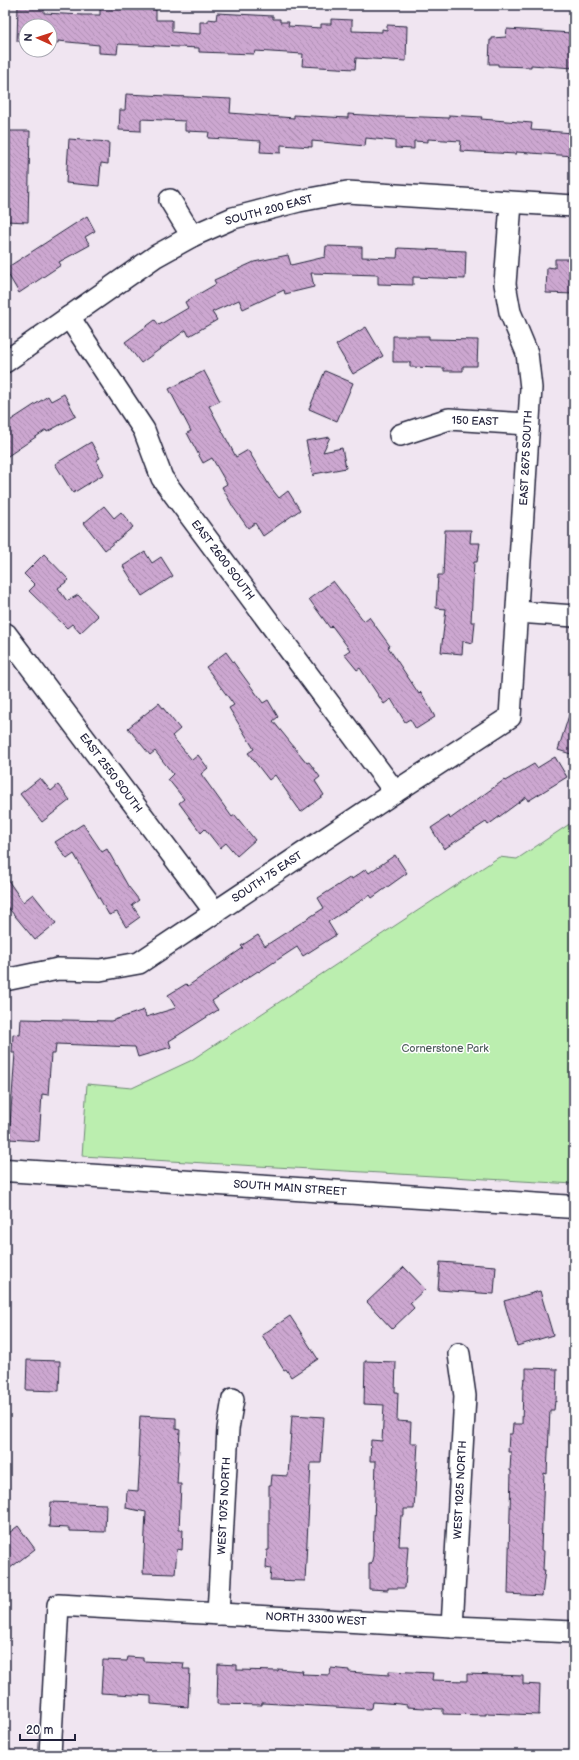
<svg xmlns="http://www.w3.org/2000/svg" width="579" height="1760" font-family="'Balsamiq Sans',sans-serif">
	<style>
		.park { fill: #bbeeaf; stroke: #6e8875 }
		.building { fill: url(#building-back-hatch); stroke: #22223b }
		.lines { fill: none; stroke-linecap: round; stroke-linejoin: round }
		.street-casing { stroke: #22223b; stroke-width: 24 }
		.secondary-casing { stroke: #22223b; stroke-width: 25 }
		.street { stroke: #fff; stroke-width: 21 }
		.secondary { stroke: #fff; stroke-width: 22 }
		.labels { text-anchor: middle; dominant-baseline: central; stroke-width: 3; stroke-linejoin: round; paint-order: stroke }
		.street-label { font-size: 11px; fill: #22223b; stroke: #fff }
		.park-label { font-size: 11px; fill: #505f5e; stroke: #fff }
	</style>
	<defs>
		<pattern id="building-back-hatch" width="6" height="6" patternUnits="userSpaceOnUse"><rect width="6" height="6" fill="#cca7d0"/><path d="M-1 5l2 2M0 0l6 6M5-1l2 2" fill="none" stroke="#af8fb4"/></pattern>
	</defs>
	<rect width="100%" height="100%" fill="#f0e5f1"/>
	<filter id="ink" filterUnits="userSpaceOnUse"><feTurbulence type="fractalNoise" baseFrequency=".025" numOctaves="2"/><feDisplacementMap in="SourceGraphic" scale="8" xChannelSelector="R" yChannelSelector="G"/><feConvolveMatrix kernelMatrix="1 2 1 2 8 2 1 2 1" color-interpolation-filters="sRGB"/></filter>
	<g filter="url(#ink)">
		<!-- park -->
		<path class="park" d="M 574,821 L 574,1184 L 82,1156 L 87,1084 L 132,1088 L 190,1061 L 499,857 L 517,859 Z"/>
		<!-- building -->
		<g class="building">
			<path d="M 18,5 L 40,5 L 40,8 L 44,8 L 44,13 L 83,15 L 100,15 L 100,7 L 156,9 L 156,20 L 172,20 L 172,32 L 200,34 L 200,22 L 208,22 L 208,19 L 216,20 L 217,13 L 273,16 L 273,19 L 280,19 L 280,22 L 289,22 L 288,26 L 321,28 L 321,24 L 331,24 L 331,19 L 352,20 L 352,31 L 382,32 L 382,29 L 387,30 L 387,25 L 407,26 L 406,61 L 356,58 L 355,69 L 302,66 L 303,54 L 255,51 L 254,54 L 199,52 L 199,48 L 119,44 L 118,45 L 117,54 L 99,53 L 99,45 L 58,41 L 58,43 L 50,43 L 50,26 L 26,26 L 26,42 L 17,41 Z"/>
			<path d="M 507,29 L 572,33 L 572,37 L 574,37 L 574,68 L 531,65 L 531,67 L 498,66 L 498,64 L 489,64 L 490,40 L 492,40 L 492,38 L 506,37 Z"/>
			<path d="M 126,94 L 231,99 L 230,113 L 294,118 L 294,115 L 348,118 L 348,114 L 397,117 L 397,116 L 449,118 L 449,115 L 482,117 L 481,119 L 532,123 L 531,130 L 574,133 L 574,156 L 516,152 L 516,154 L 460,151 L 461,141 L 428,139 L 428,142 L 414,141 L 414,149 L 395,148 L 395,141 L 366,138 L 365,146 L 312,141 L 312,147 L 281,145 L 281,153 L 260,152 L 261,141 L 208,138 L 209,132 L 185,131 L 185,121 L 141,119 L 141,131 L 119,130 L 120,110 L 125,110 Z"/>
			<path d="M 5,131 L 30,131 L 28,222 L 5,221 Z"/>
			<path d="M 69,139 L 109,142 L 108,164 L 101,163 L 99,186 L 66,183 Z"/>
			<path d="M 87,216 L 95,231 L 85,237 L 90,245 L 59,262 L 61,265 L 19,293 L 5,269 Z"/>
			<path d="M 326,246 L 362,247 L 362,257 L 397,258 L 398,248 L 466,251 L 465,279 L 413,277 L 413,285 L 378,284 L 378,275 L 311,273 L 314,287 L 285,294 L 284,290 L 243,309 L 239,300 L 212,312 L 217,320 L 189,336 L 186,330 L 141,363 L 125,342 L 155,320 L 159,325 L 188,308 L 185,302 L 216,284 L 214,280 L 254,262 L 288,255 L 291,265 L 325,257 Z"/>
			<path d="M 555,259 L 574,259 L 574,294 L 546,293 L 547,267 L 555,268 Z"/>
			<path d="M 366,327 L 383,356 L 353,374 L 336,345 Z"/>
			<path d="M 393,336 L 429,336 L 429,339 L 478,340 L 477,366 L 463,366 L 463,371 L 444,371 L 444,368 L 410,367 L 410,362 L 393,362 Z"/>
			<path d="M 204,371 L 220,401 L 209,406 L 236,457 L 248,450 L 271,488 L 279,498 L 288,491 L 300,510 L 263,536 L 255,523 L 248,528 L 233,507 L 222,487 L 227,484 L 212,458 L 203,463 L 187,433 L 191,431 L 169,389 Z"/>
			<path d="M 325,371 L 353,383 L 337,421 L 309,409 Z"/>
			<path d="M 64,394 L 76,416 L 47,432 L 46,430 L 5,458 L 5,424 L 48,396 L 51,401 Z"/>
			<path d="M 330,437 L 323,452 L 342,448 L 346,468 L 314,474 L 313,476 L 306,441 Z"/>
			<path d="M 91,442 L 100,458 L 96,460 L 104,474 L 73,493 L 55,464 Z"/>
			<path d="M 104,506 L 114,518 L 121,512 L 133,527 L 105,550 L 84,523 Z"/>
			<path d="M 445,530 L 471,530 L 470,543 L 480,543 L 477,562 L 474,562 L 471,622 L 475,622 L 473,643 L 463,641 L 462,654 L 441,652 L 446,609 L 436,608 L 438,575 L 443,575 Z"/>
			<path d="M 145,552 L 152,563 L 161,557 L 173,576 L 142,596 L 123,566 Z"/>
			<path d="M 44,554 L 69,580 L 58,588 L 67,601 L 78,595 L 98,616 L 80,633 L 72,624 L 67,628 L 29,591 L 35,585 L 24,574 Z"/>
			<path d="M 333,581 L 364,621 L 369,617 L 390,646 L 388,647 L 419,694 L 421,692 L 435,717 L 416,729 L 410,719 L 405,722 L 391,699 L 384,704 L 360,668 L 357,670 L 344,654 L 350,650 L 332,626 L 330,628 L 309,599 Z"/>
			<path d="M 226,652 L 263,703 L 268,700 L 278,717 L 273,721 L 307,763 L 309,762 L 320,777 L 315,781 L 324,795 L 301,812 L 275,775 L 269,780 L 248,753 L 254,749 L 229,708 L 234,705 L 206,667 Z"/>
			<path d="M 159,703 L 180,729 L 172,736 L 192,760 L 198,755 L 208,768 L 201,774 L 232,817 L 235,815 L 255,840 L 237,856 L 226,843 L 220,848 L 205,829 L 201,833 L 179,803 L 184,799 L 168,779 L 173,774 L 155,751 L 150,755 L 128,728 Z"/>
			<path d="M 571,709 L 574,709 L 574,755 L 558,750 Z"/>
			<path d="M 555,757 L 567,777 L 528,801 L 526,797 L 488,825 L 486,822 L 444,849 L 431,828 L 449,816 L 450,819 L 504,780 L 505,781 L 534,764 L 537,768 Z"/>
			<path d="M 40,778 L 51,791 L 58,785 L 70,800 L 42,822 L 20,794 Z"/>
			<path d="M 83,824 L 102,852 L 107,849 L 128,886 L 139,900 L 132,905 L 140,917 L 126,927 L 117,912 L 109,915 L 74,854 L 67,859 L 55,842 Z"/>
			<path d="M 395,855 L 407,873 L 372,898 L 370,895 L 328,922 L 336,935 L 303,956 L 297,947 L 259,972 L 258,971 L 212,1001 L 218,1010 L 169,1041 L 171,1047 L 138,1057 L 135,1047 L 56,1044 L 55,1054 L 51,1054 L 48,1095 L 42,1094 L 39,1141 L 9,1139 L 15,1053 L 12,1053 L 13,1034 L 20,1035 L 21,1019 L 111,1021 L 144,1010 L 146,1017 L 176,1008 L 168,995 L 186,984 L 188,986 L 243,948 L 241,946 L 258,935 L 265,946 L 324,908 L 318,898 L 351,877 L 352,879 L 366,869 L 369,873 Z"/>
			<path d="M 5,876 L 23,902 L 33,894 L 56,923 L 35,940 L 5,904 Z"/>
			<path d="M 440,1262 L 496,1266 L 494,1294 L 438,1290 Z"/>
			<path d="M 404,1267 L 425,1289 L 410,1303 L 414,1308 L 392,1329 L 367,1302 Z"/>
			<path d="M 540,1291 L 553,1335 L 517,1346 L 504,1301 Z"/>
			<path d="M 290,1316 L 318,1359 L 291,1377 L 286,1369 L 284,1370 L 262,1335 Z"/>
			<path d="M 27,1360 L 60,1361 L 59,1391 L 26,1390 Z"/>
			<path d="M 365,1361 L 396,1362 L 395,1392 L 398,1392 L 397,1421 L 411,1422 L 410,1443 L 418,1443 L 414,1509 L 404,1509 L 404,1516 L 401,1516 L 399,1546 L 408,1546 L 405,1588 L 388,1588 L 388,1590 L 369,1589 L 369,1564 L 371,1564 L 373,1556 L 376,1461 L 370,1461 L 371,1440 L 382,1441 L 384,1405 L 364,1404 Z"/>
			<path d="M 526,1368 L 557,1369 L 556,1402 L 555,1401 L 554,1410 L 550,1410 L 547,1474 L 544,1473 L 541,1550 L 544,1551 L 543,1570 L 545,1570 L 542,1596 L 508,1594 L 511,1471 L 510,1471 L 511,1452 L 508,1452 L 509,1434 L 512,1434 L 513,1424 L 522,1424 L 523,1387 L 524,1379 L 526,1378 Z"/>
			<path d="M 292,1415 L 324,1417 L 321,1463 L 311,1463 L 305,1581 L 270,1580 L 271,1569 L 266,1568 L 267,1550 L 269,1550 L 269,1485 L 271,1485 L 272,1475 L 288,1476 Z"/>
			<path d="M 140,1416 L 176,1418 L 176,1429 L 180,1430 L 177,1484 L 181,1484 L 179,1530 L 183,1530 L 182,1550 L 177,1549 L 175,1574 L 143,1573 L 146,1512 L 126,1508 L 127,1490 L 138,1491 L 140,1457 L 138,1457 Z"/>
			<path d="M 51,1502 L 106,1504 L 105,1532 L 69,1531 L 69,1528 L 49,1527 Z"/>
			<path d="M 18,1526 L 35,1549 L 5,1572 L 5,1536 Z"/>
			<path d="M 128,1657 L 143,1658 L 143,1661 L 184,1663 L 183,1669 L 190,1669 L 188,1707 L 151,1704 L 151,1696 L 101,1693 L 103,1660 L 127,1661 Z"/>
			<path d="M 218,1664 L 237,1665 L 237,1670 L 278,1671 L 278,1669 L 303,1671 L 302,1674 L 330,1675 L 331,1668 L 349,1670 L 349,1672 L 389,1675 L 389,1671 L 433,1673 L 432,1680 L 467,1681 L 467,1674 L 523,1676 L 523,1684 L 540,1685 L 539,1715 L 486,1713 L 486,1715 L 443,1714 L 443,1709 L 407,1707 L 407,1705 L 400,1704 L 373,1702 L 372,1708 L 369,1709 L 262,1703 L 262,1705 L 217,1704 Z"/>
		</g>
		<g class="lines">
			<!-- street casing -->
			<g class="street-casing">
				<g id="street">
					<path d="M 170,200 L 192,236"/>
					<path d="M 69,317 L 144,430 L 162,478 L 395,792"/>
					<path d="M 5,362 L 156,256 L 192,236 L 233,218 L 299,201 L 347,192 L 574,206"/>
					<path d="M 400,435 L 449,419 L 528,424"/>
					<path d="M 518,612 L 574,616"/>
					<path d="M 5,635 L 6,634 L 215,912"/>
					<path d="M 5,980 L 58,969 L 100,970 L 139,963 L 395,792 L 510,717 L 531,388 L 527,353 L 510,312 L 505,284 L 511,203"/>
					<path d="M 218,1614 L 228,1429 L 233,1399"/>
					<path d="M 452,1627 L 465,1396 L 459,1354"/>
					<path d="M 50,1755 L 58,1605 L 452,1627 L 574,1632"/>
				</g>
			</g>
			<!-- secondary casing -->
			<g class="secondary-casing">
				<path id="secondary" d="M 5,1170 L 574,1207"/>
			</g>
			<!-- street -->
			<use href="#street" class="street"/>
			<!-- secondary -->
			<use href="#secondary" class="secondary"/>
		</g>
	</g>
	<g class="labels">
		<!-- street labels -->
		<g class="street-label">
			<text transform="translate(269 210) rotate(-15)">SOUTH 200 EAST</text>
			<text transform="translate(475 421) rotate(2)">150 EAST</text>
			<text transform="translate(526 458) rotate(-87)">EAST 2675 SOUTH</text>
			<text transform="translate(223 560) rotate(53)">EAST 2600 SOUTH</text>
			<text transform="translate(111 773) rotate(53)">EAST 2550 SOUTH</text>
			<text transform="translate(267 877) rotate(-34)">SOUTH 75 EAST</text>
			<text transform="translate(290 1188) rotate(4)">SOUTH MAIN STREET</text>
			<text transform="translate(460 1490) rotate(-87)">WEST 1025 NORTH</text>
			<text transform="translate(224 1506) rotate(-87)">WEST 1075 NORTH</text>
			<text transform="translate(316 1619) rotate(3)">NORTH 3300 WEST</text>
		</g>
		<!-- park labels -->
		<g class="park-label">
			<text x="445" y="1048">Cornerstone Park</text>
		</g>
	</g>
	<!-- margin -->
	<rect width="579" height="1760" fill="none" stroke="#fff" stroke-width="20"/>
	<rect x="10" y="10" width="559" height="1740" fill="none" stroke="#22223b" stroke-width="1.5" filter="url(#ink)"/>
	<!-- north arrow -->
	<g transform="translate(38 38) rotate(273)"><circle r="19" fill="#ffffff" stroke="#a7a7b1"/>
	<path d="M0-3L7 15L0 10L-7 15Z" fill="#c8321e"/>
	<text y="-6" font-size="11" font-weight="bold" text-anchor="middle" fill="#22223b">N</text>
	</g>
	<!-- scale -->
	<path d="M20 1734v6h55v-6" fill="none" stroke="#22223b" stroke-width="2"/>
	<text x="26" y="1734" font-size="12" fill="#22223b" stroke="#ffffff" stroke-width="3" paint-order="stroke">20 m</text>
</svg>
